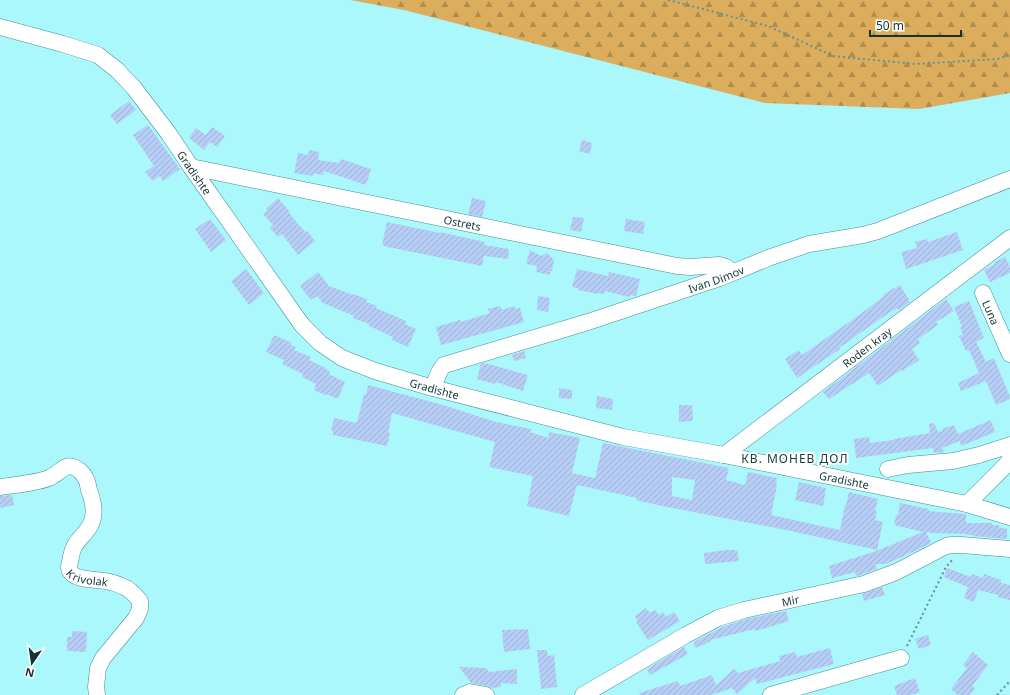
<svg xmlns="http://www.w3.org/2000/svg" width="1010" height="695" font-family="'Noto Sans',sans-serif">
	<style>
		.forest { fill: url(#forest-firs) }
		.building { fill: url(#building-hatch); fill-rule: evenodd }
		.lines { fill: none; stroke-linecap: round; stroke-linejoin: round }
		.minor-casing { stroke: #428f93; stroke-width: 17 }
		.path { stroke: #5d9396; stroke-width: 2; stroke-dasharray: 2 3; stroke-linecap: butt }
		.minor { stroke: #fff; stroke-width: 16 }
		.labels { text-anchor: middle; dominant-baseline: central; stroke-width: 4; stroke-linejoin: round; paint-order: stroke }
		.street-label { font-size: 11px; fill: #133335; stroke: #fff }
		.neighbourhood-label { font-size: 12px; letter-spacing: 1px; fill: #174042; stroke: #fff }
	</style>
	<defs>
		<pattern id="forest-firs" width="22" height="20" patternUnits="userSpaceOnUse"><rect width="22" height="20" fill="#dcad5c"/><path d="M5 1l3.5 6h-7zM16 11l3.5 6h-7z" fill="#b18d4d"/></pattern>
		<pattern id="building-hatch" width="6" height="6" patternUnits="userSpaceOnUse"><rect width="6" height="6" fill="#b6cef6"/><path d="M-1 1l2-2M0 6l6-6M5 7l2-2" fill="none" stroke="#9cb1d4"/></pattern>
	</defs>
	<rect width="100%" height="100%" fill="#aaf8fc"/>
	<!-- forest -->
	<path class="forest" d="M 350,0 L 1010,0 L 1010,93 L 919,109 L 765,103 L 404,10 Z"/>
	<!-- building -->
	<g class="building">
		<path d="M 129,101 L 136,110 L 117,124 L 110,115 Z"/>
		<path d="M 148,125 L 180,169 L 163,181 L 160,176 L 153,181 L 145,172 L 154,166 L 133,135 Z"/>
		<path d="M 212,127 L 225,136 L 217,147 L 210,142 L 204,150 L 189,138 L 196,128 L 206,135 Z"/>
		<path d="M 582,140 L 592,143 L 590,154 L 579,151 Z"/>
		<path d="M 309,150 L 319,152 L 318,160 L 339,163 L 341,159 L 371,169 L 366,185 L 324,171 L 323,175 L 313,173 L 313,176 L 294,173 L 298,153 L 308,155 Z"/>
		<path d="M 278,198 L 290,212 L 289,213 L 305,232 L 307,231 L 315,241 L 298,255 L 282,234 L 278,237 L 270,228 L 273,225 L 263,214 L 267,211 L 266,209 Z"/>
		<path d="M 472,198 L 486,201 L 482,217 L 468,214 Z"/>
		<path d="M 573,217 L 584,218 L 581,232 L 570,230 Z"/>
		<path d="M 210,219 L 226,240 L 211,252 L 195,229 Z"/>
		<path d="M 626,219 L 645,222 L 643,234 L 624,231 Z"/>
		<path d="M 387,222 L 440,233 L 440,232 L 485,242 L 484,245 L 509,249 L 508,259 L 484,256 L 482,266 L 388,247 L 382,245 Z"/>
		<path d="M 957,232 L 963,250 L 906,269 L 901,252 L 917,248 L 915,242 L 927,239 L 928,242 Z"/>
		<path d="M 530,250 L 541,256 L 547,253 L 554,260 L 552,271 L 550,271 L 550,275 L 536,272 L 537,266 L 526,264 Z"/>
		<path d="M 1005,257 L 1010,266 L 1010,273 L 990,282 L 984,270 L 995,264 L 995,262 Z"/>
		<path d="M 246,269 L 264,293 L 249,305 L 231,281 Z"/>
		<path d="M 577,269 L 608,276 L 609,272 L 640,279 L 636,296 L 630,295 L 629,297 L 605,291 L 604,294 L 598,293 L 598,294 L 578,290 L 578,288 L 572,287 Z"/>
		<path d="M 318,272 L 329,286 L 353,295 L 353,294 L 367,299 L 366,302 L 377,306 L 376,308 L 406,321 L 405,324 L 416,329 L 408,347 L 392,340 L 393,337 L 369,326 L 369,324 L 353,318 L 354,316 L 323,303 L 317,296 L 311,300 L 300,286 Z"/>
		<path d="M 900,285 L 910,302 L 899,310 L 897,308 L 894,311 L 893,310 L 839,348 L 840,349 L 797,378 L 785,359 L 799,350 L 802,355 L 862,313 L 884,296 L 883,295 L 894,288 L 894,289 Z"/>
		<path d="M 538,296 L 550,298 L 548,312 L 537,310 Z"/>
		<path d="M 946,299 L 954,311 L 936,322 L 938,325 L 918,339 L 920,343 L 912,349 L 919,360 L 909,367 L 909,366 L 902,371 L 901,370 L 878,386 L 869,373 L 829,399 L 823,392 Z"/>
		<path d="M 969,301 L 984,338 L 976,342 L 986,362 L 994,358 L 1010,397 L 1010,399 L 996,405 L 986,381 L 961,391 L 958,383 L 979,373 L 969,350 L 966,351 L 959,336 L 963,335 L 960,327 L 962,327 L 954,307 Z"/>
		<path d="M 500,306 L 502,310 L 514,306 L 515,309 L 520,308 L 524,322 L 441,345 L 436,327 L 460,320 L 461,322 L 490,313 L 488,309 Z"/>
		<path d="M 274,335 L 292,343 L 291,345 L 296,347 L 294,350 L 311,357 L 309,360 L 326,368 L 325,369 L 330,371 L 329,374 L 345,382 L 338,399 L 326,394 L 325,395 L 314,390 L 316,384 L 302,377 L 303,374 L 282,364 L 284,360 L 266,352 Z"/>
		<path d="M 524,351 L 526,358 L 514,361 L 512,355 Z"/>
		<path d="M 484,363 L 528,375 L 523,391 L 496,382 L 495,384 L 477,379 L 481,364 Z"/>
		<path d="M 368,385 L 443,405 L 496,422 L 531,429 L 530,432 L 548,438 L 549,432 L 580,438 L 572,473 L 595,478 L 603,443 L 729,468 L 726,480 L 745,485 L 748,472 L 777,478 L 776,485 L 777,485 L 771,515 L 803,522 L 840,530 L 845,505 L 846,505 L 849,492 L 878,499 L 875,511 L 877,512 L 875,520 L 883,522 L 877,550 L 786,530 L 662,506 L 636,500 L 637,498 L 577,485 L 569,516 L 527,506 L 533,476 L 489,467 L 495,442 L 392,413 L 388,433 L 390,433 L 387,446 L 333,435 L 333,431 L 331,430 L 334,418 L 357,423 L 364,394 L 366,395 ZM 672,477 L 695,480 L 692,500 L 672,496 Z"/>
		<path d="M 559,388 L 572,390 L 572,399 L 559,398 Z"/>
		<path d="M 597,396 L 613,399 L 612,410 L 596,408 Z"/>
		<path d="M 679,405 L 692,405 L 693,421 L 679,422 Z"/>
		<path d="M 991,420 L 995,432 L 961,446 L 960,441 L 942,448 L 944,452 L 934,453 L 933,448 L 910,451 L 856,458 L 854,439 L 869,437 L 870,443 L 894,440 L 894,439 L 930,433 L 929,424 L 934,423 L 938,432 L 943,431 L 942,429 L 954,425 L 958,434 Z"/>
		<path d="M 799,482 L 826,488 L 823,506 L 795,500 Z"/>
		<path d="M 12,495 L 14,505 L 0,508 L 0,496 Z"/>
		<path d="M 900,503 L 929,509 L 928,511 L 966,514 L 966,523 L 992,523 L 992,525 L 999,525 L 999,527 L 1007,529 L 1007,539 L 973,536 L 973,535 L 967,535 L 967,534 L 932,533 L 926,532 L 931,543 L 917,550 L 886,564 L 875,564 L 877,569 L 861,575 L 856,576 L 855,572 L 832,578 L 829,566 L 876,551 L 923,532 L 894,525 L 896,515 L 898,515 Z"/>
		<path d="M 726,550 L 737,550 L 739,561 L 705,564 L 704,553 Z"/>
		<path d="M 947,568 L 971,577 L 972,574 L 983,578 L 984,574 L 1001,580 L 1001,583 L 1010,585 L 1010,600 L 998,597 L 998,595 L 978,590 L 974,602 L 964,598 L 968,587 L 944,577 Z"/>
		<path d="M 882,587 L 885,595 L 864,601 L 862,594 Z"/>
		<path d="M 646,608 L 650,613 L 655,610 L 659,615 L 663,612 L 666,617 L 674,612 L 680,621 L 648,640 L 636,622 L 638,621 L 635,616 Z"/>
		<path d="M 786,611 L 789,621 L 756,631 L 755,629 L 710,640 L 711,641 L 706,643 L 706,644 L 695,648 L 694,642 L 722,627 L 746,619 Z"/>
		<path d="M 528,629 L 530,649 L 504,652 L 502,630 Z"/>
		<path d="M 72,631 L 87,632 L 86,652 L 67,651 L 67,637 L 72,637 Z"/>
		<path d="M 928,635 L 931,645 L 919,649 L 915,639 Z"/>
		<path d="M 684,647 L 688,654 L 650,675 L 647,669 Z"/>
		<path d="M 830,648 L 834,664 L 757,684 L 755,678 L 737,694 L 732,688 L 711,695 L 640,695 L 639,693 L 678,681 L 680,686 L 712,675 L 716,685 L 734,669 L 738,673 L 780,661 L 779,656 L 795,652 L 797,657 Z"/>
		<path d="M 537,650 L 547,650 L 548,656 L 554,655 L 557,687 L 541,689 Z"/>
		<path d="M 973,652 L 988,665 L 972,686 L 975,688 L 970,695 L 958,695 L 951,689 L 967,668 L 963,665 Z"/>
		<path d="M 459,667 L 486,668 L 489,672 L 517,669 L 517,684 L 501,683 L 501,687 L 492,688 L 488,686 L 471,683 Z"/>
		<path d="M 915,678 L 920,692 L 911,695 L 897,695 L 894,686 Z"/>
	</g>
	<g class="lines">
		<!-- minor casing -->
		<g class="minor-casing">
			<g id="minor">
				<path id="s1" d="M 0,27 L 63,44 L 98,55 L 117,70 L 134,88 L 169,134 L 191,167 L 302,325 L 320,343 L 342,358 L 375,371 L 433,388 L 623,437 L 724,455 L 967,504 L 1010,517"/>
				<path id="s2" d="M 191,167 L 677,266 L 690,267 L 719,265 L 726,267 L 732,272"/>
				<path id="s3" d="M 983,293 L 1010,354"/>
				<path id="s4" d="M 433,388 C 436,380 438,371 444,365 L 588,322 L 720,278 L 768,258 L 809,244 L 863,235 L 878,231 L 1010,179"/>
				<path id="s5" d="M 724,455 L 1010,238"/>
				<path d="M 888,469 L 908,465 L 953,461 L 979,455 L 1010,445"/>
				<path id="s6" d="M 0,487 C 13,485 40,483 51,477 C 63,471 66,460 80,471 C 85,475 88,483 89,490 C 92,498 95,508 93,517 C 92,528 81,536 75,545 C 72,550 71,556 70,562 C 69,566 68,568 70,571 C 75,581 99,579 110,582 C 115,583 120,585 124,587 C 130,589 136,596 140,601 L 140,609 L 136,618 L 103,658 L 98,668 L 96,687 L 97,695"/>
				<path d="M 967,504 L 1006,465 L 1010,459"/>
				<path d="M 463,695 L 470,692 L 486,695"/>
				<path id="s7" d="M 583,695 L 686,635 L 718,618 L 744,610 L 864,584 L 896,572 L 946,546 L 952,545 L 962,545 L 1010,549"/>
				<path d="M 771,695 L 901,658"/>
			</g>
		</g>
		<!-- path -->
		<g class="path">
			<path d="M 668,0 L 768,26 L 833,56 L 915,64 L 998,59 L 1010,55"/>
			<path d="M 907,646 L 946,567 L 953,559"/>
			<path d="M 997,695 L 1010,681"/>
		</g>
		<!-- minor -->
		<use href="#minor" class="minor"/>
	</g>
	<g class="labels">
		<!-- street labels -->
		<g class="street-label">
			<text stroke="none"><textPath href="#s1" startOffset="255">Gradishte</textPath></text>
			<text stroke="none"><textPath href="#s2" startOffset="277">Ostrets</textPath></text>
			<text stroke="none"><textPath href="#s4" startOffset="311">Ivan Dimov</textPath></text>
			<text stroke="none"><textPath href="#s3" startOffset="21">Luna</textPath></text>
			<text stroke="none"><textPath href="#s5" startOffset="179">Roden kray</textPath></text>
			<text stroke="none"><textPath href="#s1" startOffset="591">Gradishte</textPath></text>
			<text stroke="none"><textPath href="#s1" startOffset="1011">Gradishte</textPath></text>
			<text stroke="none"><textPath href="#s6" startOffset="215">Krivolak</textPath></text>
			<text stroke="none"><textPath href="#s7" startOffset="230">Mir</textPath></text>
		</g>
		<!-- neighbourhood labels -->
		<g class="neighbourhood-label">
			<text x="795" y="458">КВ. МОНЕВ ДОЛ</text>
		</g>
	</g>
	<!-- north arrow -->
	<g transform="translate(32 663) rotate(193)" stroke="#ffffff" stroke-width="3" paint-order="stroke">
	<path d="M0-3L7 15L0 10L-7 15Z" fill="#133335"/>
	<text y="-6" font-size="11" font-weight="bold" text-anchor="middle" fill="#133335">N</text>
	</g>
	<!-- scale -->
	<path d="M870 30v6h91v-6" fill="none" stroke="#133335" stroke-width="2"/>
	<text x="876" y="30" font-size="12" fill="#133335" stroke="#ffffff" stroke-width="3" paint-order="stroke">50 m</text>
</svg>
